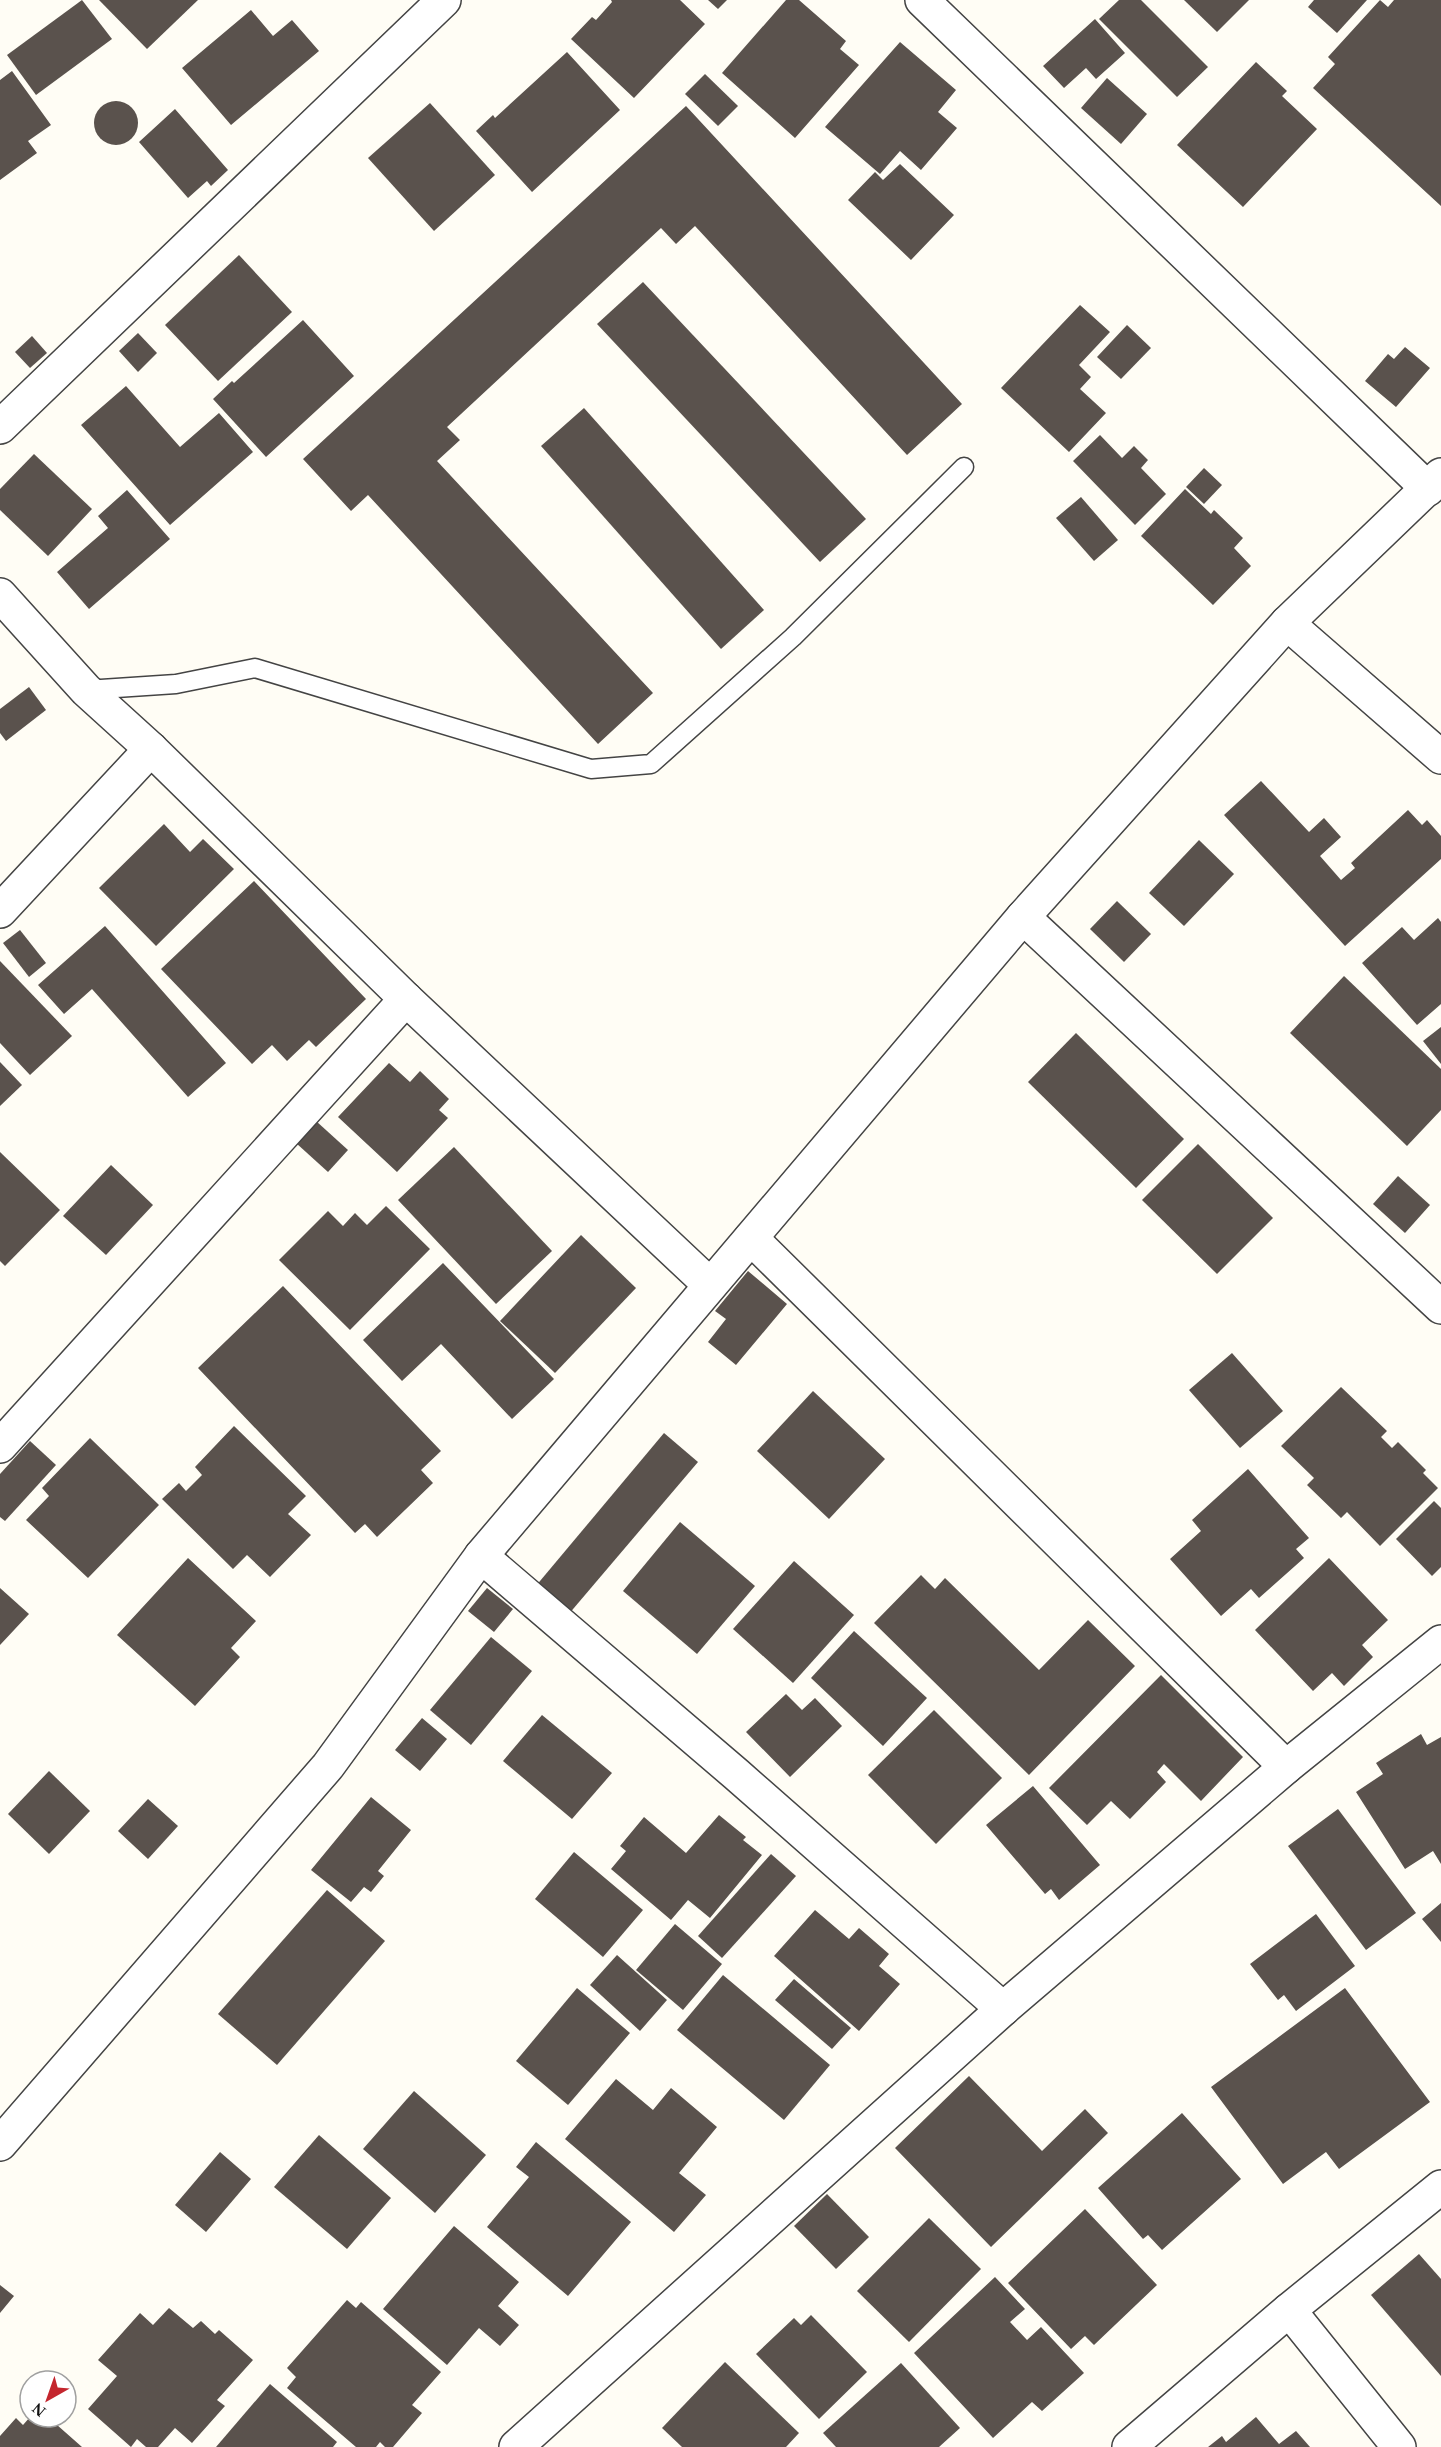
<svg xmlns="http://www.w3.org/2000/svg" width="1441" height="2447" font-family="Georgia,serif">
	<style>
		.building { fill: #5a524d }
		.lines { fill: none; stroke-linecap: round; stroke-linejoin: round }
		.lane-casing { stroke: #444; stroke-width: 21 }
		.street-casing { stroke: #444; stroke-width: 36 }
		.lane { stroke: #fff; stroke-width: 18 }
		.street { stroke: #fff; stroke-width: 33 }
	</style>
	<rect width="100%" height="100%" fill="#fffdf5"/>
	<!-- building -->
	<g class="building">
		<path d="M 82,0 L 112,39 L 36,95 L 7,55 Z"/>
		<path d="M 99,0 L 198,0 L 147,49 Z"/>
		<path d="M 611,0 L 680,0 L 705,24 L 634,98 L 571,39 L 592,17 L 596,20 L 612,2 Z"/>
		<path d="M 708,0 L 727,0 L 718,9 Z"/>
		<path d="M 786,0 L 799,0 L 846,41 L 840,49 L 859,65 L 795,138 L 722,73 Z"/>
		<path d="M 1119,0 L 1141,0 L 1208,67 L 1177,97 L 1099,19 Z"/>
		<path d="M 1184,0 L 1249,0 L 1217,32 Z"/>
		<path d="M 1314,0 L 1367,0 L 1337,33 L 1308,7 Z"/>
		<path d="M 1380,0 L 1388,7 L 1394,0 L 1441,0 L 1441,206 L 1313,88 L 1335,64 L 1328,57 Z"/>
		<path d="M 251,10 L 273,36 L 292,20 L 319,51 L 231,125 L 182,68 Z"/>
		<path d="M 1095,19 L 1125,53 L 1096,79 L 1086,68 L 1064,88 L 1043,66 Z"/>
		<path d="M 900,42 L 956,90 L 938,112 L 957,128 L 921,170 L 900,151 L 880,174 L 825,127 Z"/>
		<path d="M 567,52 L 620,110 L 532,192 L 476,131 L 493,115 L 495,118 Z"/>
		<path d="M 1256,62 L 1287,91 L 1282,96 L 1317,129 L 1243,207 L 1177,145 Z"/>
		<path d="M 12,71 L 51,125 L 28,141 L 37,153 L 0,180 L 0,80 Z"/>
		<path d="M 705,74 L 738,106 L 718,126 L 685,94 Z"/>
		<path d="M 1107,78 L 1147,114 L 1121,144 L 1081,108 Z"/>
		<circle cx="116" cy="123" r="22"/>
		<path d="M 430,103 L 495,175 L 434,231 L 368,158 Z"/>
		<path d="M 686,106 L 962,404 L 907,455 L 695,226 L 676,244 L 661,228 L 447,427 L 460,440 L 437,461 L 653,693 L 598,744 L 368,495 L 351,511 L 303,459 Z"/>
		<path d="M 175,109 L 228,170 L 211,186 L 207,181 L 188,198 L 139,142 Z"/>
		<path d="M 900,164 L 954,215 L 911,260 L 848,200 L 875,172 L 883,180 Z"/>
		<path d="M 239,255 L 292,312 L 218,381 L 165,325 Z"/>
		<path d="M 643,282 L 866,519 L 820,562 L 597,324 Z"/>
		<path d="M 1080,305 L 1110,332 L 1079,365 L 1091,377 L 1080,389 L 1106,413 L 1069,452 L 1001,388 Z"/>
		<path d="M 303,320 L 354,376 L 266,457 L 213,399 L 232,381 L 234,383 Z"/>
		<path d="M 1127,325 L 1151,348 L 1121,379 L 1097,357 Z"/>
		<path d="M 138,333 L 157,353 L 138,372 L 119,351 Z"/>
		<path d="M 32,336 L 47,353 L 30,368 L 15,352 Z"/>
		<path d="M 1405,347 L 1430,368 L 1396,407 L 1365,381 L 1388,354 L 1394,359 Z"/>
		<path d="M 126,386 L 180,447 L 219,413 L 253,452 L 170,525 L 81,425 Z"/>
		<path d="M 584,408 L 764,610 L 721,649 L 541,446 Z"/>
		<path d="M 1100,435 L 1122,458 L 1134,446 L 1148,460 L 1141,468 L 1166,494 L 1135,525 L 1073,461 Z"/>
		<path d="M 34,454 L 92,509 L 48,556 L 0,510 L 0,489 Z"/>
		<path d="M 1204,468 L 1222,485 L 1204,504 L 1186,487 Z"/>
		<path d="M 1185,489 L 1211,514 L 1214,510 L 1243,538 L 1234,548 L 1251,566 L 1213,605 L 1141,536 Z"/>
		<path d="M 127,490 L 170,539 L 89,609 L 57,572 L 108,528 L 98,516 Z"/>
		<path d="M 1081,497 L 1118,540 L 1094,561 L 1056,518 Z"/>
		<path d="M 29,687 L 46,710 L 6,741 L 0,733 L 0,709 Z"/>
		<path d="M 1261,781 L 1309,832 L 1324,818 L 1341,837 L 1320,856 L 1341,880 L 1355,868 L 1351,863 L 1408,810 L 1422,825 L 1427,820 L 1441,836 L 1441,859 L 1345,946 L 1224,815 Z"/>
		<path d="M 164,824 L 190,852 L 203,839 L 234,869 L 156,946 L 99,888 Z"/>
		<path d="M 1199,840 L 1234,874 L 1184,926 L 1149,893 Z"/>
		<path d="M 254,881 L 366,999 L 316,1047 L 309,1040 L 287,1061 L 272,1045 L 252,1064 L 161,969 Z"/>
		<path d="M 1117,901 L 1151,934 L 1124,962 L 1090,929 Z"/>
		<path d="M 1438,918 L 1441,922 L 1441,1004 L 1417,1025 L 1362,963 L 1402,927 L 1414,940 Z"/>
		<path d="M 105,926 L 226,1063 L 188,1097 L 92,989 L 64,1014 L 38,985 Z"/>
		<path d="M 20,930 L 46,963 L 29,977 L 3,943 Z"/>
		<path d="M 0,961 L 72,1036 L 30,1075 L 0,1043 Z"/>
		<path d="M 1344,976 L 1441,1069 L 1441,1110 L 1407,1146 L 1290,1033 Z"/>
		<path d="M 1441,1027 L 1441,1064 L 1423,1041 Z"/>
		<path d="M 1076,1033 L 1184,1139 L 1136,1188 L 1028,1082 Z"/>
		<path d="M 0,1062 L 22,1085 L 0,1106 Z"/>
		<path d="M 389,1063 L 410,1082 L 420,1071 L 449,1099 L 439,1110 L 448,1118 L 397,1172 L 338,1117 Z"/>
		<path d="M 316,1121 L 348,1150 L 328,1172 L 296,1143 Z"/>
		<path d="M 1198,1144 L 1273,1218 L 1217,1274 L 1142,1200 Z"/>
		<path d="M 454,1147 L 552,1251 L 496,1304 L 398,1200 Z"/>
		<path d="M 0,1152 L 60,1210 L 5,1266 L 0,1261 Z"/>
		<path d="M 111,1165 L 153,1205 L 106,1255 L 63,1216 Z"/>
		<path d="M 1398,1176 L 1430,1205 L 1405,1233 L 1373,1204 Z"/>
		<path d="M 386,1206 L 430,1249 L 350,1330 L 279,1260 L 328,1211 L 343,1226 L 355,1213 L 367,1225 Z"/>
		<path d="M 581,1235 L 636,1288 L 555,1373 L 500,1321 Z"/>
		<path d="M 443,1263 L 554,1379 L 512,1419 L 441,1344 L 402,1381 L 363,1340 Z"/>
		<path d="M 748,1271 L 787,1304 L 736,1365 L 708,1342 L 726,1319 L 715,1311 Z"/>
		<path d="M 283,1286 L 441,1451 L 421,1470 L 433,1483 L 377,1537 L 365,1524 L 355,1533 L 198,1368 Z"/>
		<path d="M 1232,1353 L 1283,1411 L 1240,1448 L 1189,1390 Z"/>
		<path d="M 1341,1387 L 1387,1431 L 1381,1437 L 1392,1448 L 1398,1442 L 1426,1470 L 1423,1473 L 1438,1488 L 1380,1546 L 1347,1512 L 1341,1518 L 1307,1485 L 1314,1478 L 1281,1446 Z"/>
		<path d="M 813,1391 L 885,1459 L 829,1519 L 757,1451 Z"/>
		<path d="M 234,1426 L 306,1496 L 288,1514 L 311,1535 L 270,1577 L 247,1555 L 233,1569 L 162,1499 L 179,1483 L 186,1491 L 202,1475 L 195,1467 Z"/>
		<path d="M 664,1433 L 698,1462 L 568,1615 L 535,1587 Z"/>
		<path d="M 90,1438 L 159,1505 L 88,1578 L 26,1520 L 49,1496 L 42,1488 Z"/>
		<path d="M 30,1441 L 56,1465 L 5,1521 L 0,1517 L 0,1474 Z"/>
		<path d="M 1248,1469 L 1309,1538 L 1296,1549 L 1304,1558 L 1259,1598 L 1251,1589 L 1221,1616 L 1170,1559 L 1201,1531 L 1192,1520 Z"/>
		<path d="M 1434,1501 L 1441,1508 L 1441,1567 L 1432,1576 L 1396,1539 Z"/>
		<path d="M 680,1522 L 755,1586 L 697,1654 L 623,1591 Z"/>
		<path d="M 188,1558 L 256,1621 L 231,1648 L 240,1657 L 195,1706 L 117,1635 Z"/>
		<path d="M 1329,1558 L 1388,1620 L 1362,1645 L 1373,1657 L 1344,1686 L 1332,1673 L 1313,1691 L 1255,1630 Z"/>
		<path d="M 794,1561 L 854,1615 L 793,1683 L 733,1629 Z"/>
		<path d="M 921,1575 L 935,1589 L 945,1578 L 1039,1670 L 1088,1620 L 1135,1666 L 1029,1775 L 874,1623 Z"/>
		<path d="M 0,1588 L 29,1614 L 0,1645 Z"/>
		<path d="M 487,1588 L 513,1609 L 494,1632 L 468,1611 Z"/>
		<path d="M 854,1631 L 927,1698 L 883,1746 L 811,1678 Z"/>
		<path d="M 491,1637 L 532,1671 L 471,1745 L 430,1710 Z"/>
		<path d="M 1161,1675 L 1243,1757 L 1201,1801 L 1164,1764 L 1157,1772 L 1166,1782 L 1130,1819 L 1111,1801 L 1087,1825 L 1049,1788 Z"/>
		<path d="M 786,1694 L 802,1710 L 815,1698 L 842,1726 L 790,1777 L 746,1732 Z"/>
		<path d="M 934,1710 L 1002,1778 L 936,1844 L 868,1775 Z"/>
		<path d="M 542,1715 L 612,1773 L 572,1819 L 503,1761 Z"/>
		<path d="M 422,1718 L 447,1739 L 420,1771 L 395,1750 Z"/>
		<path d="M 1421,1734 L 1427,1745 L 1441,1737 L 1441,1864 L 1433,1851 L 1405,1869 L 1356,1792 L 1383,1774 L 1376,1763 Z"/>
		<path d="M 49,1771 L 90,1811 L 49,1854 L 8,1814 Z"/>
		<path d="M 1033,1786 L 1100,1865 L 1059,1900 L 1051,1889 L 1045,1894 L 986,1825 Z"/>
		<path d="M 371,1797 L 411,1830 L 378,1871 L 384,1876 L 371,1892 L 364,1887 L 351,1902 L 311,1870 Z"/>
		<path d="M 148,1799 L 178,1826 L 148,1859 L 118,1831 Z"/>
		<path d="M 1338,1809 L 1416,1913 L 1366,1950 L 1288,1846 Z"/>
		<path d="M 719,1815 L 746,1837 L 743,1840 L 762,1855 L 710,1918 L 688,1900 L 671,1920 L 611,1869 L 626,1851 L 620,1846 L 644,1817 L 686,1853 Z"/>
		<path d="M 574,1852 L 643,1910 L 603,1957 L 535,1899 Z"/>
		<path d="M 771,1854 L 796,1876 L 722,1958 L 698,1936 Z"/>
		<path d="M 327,1890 L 385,1941 L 277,2065 L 218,2014 Z"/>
		<path d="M 1441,1903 L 1441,1942 L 1422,1919 Z"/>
		<path d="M 815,1910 L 849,1939 L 859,1928 L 889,1954 L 879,1966 L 900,1984 L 859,2031 L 774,1956 Z"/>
		<path d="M 1316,1914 L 1355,1966 L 1296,2011 L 1284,1995 L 1278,2000 L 1250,1964 Z"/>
		<path d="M 675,1924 L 722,1964 L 683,2010 L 636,1970 Z"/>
		<path d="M 617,1955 L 667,2000 L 640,2031 L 590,1985 Z"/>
		<path d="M 723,1975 L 830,2065 L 784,2120 L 677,2030 Z"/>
		<path d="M 794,1979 L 851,2028 L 832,2049 L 775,2000 Z"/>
		<path d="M 577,1988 L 630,2033 L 568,2105 L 516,2061 Z"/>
		<path d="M 1345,1988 L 1430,2102 L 1339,2169 L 1326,2152 L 1283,2184 L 1211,2087 Z"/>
		<path d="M 969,2076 L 1042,2151 L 1085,2109 L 1108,2133 L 991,2247 L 895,2148 Z"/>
		<path d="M 616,2079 L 653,2110 L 671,2088 L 717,2127 L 679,2173 L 706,2195 L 674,2232 L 565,2139 Z"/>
		<path d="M 414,2091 L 486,2155 L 435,2213 L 363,2149 Z"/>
		<path d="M 1182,2113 L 1241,2179 L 1162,2250 L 1148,2235 L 1143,2239 L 1098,2188 Z"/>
		<path d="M 319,2135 L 391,2198 L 347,2249 L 274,2187 Z"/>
		<path d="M 536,2142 L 631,2222 L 568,2296 L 487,2227 L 529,2177 L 516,2167 Z"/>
		<path d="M 220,2152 L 251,2179 L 206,2232 L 175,2205 Z"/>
		<path d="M 827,2194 L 869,2237 L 836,2269 L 794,2226 Z"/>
		<path d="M 1085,2209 L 1157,2285 L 1094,2345 L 1085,2336 L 1071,2349 L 1008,2283 Z"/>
		<path d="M 929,2218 L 981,2269 L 909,2342 L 857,2291 Z"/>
		<path d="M 454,2226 L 519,2282 L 498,2306 L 519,2325 L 500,2346 L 479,2328 L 447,2365 L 383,2309 Z"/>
		<path d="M 1419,2254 L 1441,2279 L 1441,2376 L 1371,2295 Z"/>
		<path d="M 995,2277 L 1025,2309 L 1010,2322 L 1027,2340 L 1041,2327 L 1084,2373 L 1042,2411 L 1032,2402 L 993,2438 L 914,2353 Z"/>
		<path d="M 0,2285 L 14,2296 L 0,2313 Z"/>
		<path d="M 347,2300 L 356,2308 L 361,2302 L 441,2372 L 412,2405 L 422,2413 L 393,2447 L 385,2447 L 380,2442 L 376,2447 L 356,2447 L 287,2388 L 296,2377 L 287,2368 Z"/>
		<path d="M 169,2308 L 193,2328 L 201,2321 L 215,2334 L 219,2330 L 253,2360 L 217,2400 L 225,2406 L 192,2443 L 175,2428 L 158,2447 L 146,2447 L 137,2439 L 131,2447 L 88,2409 L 117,2376 L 98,2360 L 140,2313 L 153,2325 Z"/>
		<path d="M 811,2315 L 867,2372 L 819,2419 L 756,2354 L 794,2318 L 801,2325 Z"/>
		<path d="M 725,2362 L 799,2433 L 786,2447 L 682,2447 L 662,2428 Z"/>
		<path d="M 901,2363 L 960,2428 L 939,2447 L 836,2447 L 823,2433 Z"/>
		<path d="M 270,2384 L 337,2442 L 333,2447 L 216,2447 Z"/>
		<path d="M 30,2417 L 48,2417 L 82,2447 L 0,2447 L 0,2436 L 16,2418 L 23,2425 Z"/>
		<path d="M 1256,2417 L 1279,2444 L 1296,2431 L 1310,2447 L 1208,2447 L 1222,2436 L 1226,2442 Z"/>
	</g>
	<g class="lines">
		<!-- lane casing -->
		<g class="lane-casing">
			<path id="lane" d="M 86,690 L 176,684 L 255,668 L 591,769 L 651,764 L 793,637 L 964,467"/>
		</g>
		<!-- street casing -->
		<g class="street-casing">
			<g id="street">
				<path d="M 922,0 L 1428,489"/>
				<path d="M 0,427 L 444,0"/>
				<path d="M 0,595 L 86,690 L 151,749 L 406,999 L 710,1285"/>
				<path d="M 1287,623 L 1441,757"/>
				<path d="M 0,911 L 151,749"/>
				<path d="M 1023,917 L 1441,1307"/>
				<path d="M 751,1238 L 1286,1767"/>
				<path d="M 0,1446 L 406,999"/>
				<path d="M 481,1556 L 736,1774 L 1003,2009"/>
				<path d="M 0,2144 L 328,1766 L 481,1556 L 1023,917 L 1287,623 L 1441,475"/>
				<path d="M 1289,2310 L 1399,2447"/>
				<path d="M 516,2447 L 1003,2009 L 1286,1767 L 1441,1642"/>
				<path d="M 1129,2447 L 1289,2310 L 1441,2187"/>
			</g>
		</g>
		<!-- lane -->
		<use href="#lane" class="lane"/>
		<!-- street -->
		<use href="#street" class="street"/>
	</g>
	<!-- north arrow -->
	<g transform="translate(48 2399) rotate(220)"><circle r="28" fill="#ffffff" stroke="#a0a0a0" stroke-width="1.5"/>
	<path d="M0-4.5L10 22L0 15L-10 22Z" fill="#c4262e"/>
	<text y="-9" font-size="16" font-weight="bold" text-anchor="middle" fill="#111111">N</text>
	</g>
</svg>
